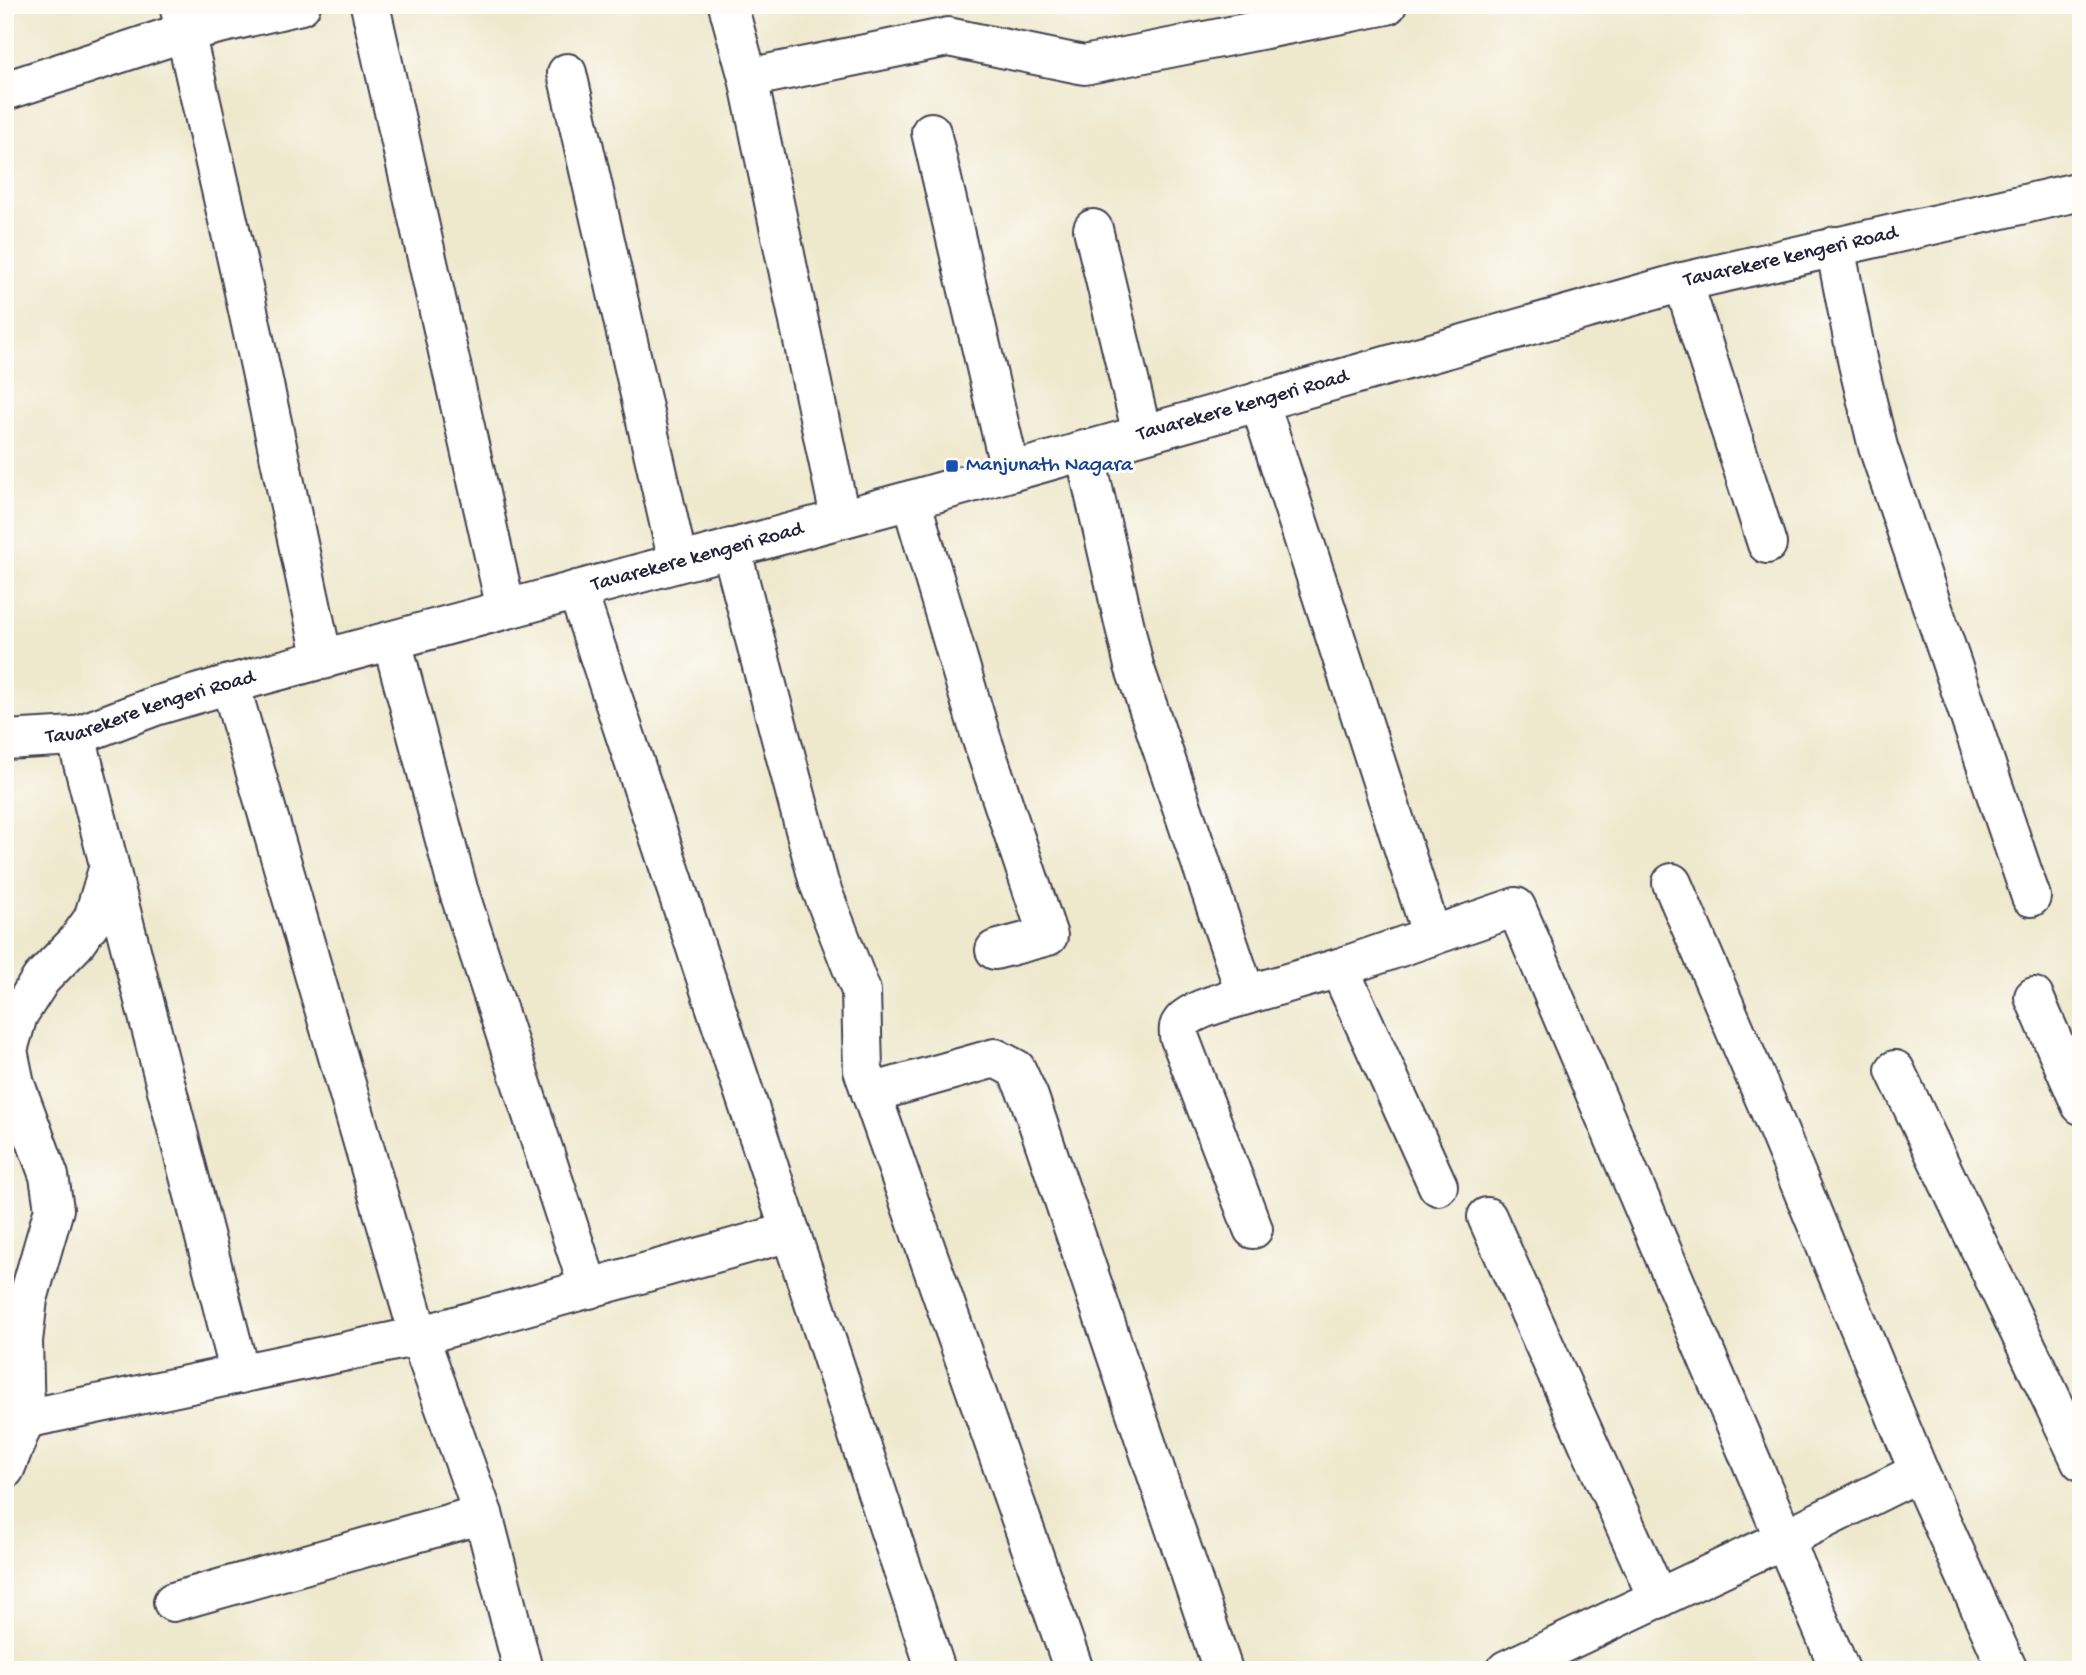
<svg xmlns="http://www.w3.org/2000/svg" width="2086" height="1675" font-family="'Gochi Hand',sans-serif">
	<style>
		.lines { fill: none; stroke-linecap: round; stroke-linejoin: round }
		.minor-casing { stroke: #414051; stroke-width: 42 }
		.major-casing { stroke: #414051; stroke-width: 42 }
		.minor { stroke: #fff; stroke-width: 38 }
		.major { stroke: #fff; stroke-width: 38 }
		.transit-dot { fill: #1a4fb4; stroke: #fdfcf7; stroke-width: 2.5 }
		.labels { text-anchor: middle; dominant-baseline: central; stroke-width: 6; stroke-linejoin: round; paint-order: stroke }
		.street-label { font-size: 21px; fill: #22223b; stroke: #fdfcf7 }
		.transit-label { font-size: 21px; fill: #164399; stroke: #fdfcf7; text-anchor: start }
	</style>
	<rect width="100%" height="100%" fill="#fdfcf7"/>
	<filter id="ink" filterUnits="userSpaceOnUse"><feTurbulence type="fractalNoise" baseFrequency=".0143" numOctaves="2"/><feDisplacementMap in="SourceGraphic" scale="14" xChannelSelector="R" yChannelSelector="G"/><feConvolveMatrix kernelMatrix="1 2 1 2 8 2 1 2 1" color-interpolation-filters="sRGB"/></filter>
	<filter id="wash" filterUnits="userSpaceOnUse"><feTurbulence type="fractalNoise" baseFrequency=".00686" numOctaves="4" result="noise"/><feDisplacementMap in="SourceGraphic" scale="28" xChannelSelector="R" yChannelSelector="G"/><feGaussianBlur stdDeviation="1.57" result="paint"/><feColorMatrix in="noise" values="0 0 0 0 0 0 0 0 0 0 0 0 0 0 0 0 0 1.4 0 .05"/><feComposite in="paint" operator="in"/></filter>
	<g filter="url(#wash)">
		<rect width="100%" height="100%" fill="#eee8cc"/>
	</g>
	<g filter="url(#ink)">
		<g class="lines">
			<!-- minor casing -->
			<g class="minor-casing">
				<g id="minor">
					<path d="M 179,5 L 240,273 L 323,660"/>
					<path d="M 370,5 L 506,609"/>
					<path d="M 728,5 L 748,78 L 840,517"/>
					<path d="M 567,73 L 678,562"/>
					<path d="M 748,78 L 948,37 L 1084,65 L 1387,5"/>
					<path d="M 5,91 L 185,32 L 301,5"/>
					<path d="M 931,132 L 1010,470"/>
					<path d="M 1093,229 L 1142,434"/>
					<path d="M 1835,246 L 1858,364 L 1878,447 L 2031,897"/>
					<path d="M 1683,282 L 1767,544"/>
					<path d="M 1259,401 L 1432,936"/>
					<path d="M 1084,449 L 1134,666 L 1246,995 L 1339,968 L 1516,907 L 1840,1670"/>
					<path d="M 911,500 L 981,737 L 1048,936 L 995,950"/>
					<path d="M 731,548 L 819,883 L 861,991 L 863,1070 L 1074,1670"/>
					<path d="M 577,590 L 936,1670"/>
					<path d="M 392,641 L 458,889 L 589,1289"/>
					<path d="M 230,684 L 419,1336 L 483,1514 L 523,1670"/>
					<path d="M 76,736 L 240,1374"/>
					<path d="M 1672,883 L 1773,1118 L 1919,1472 L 2008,1670"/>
					<path d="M 1339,968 L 1438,1186"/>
					<path d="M 1246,995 C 1231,1000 1186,1010 1180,1025 C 1178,1027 1179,1033 1179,1036 L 1253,1229"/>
					<path d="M 2034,997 L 2081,1105"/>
					<path d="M 1895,1070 L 2081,1461"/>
					<path d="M 871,1093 L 995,1058 L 1016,1069 L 1029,1097 L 1223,1670"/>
					<path d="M 1487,1217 L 1658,1599"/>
					<path d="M 25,1419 L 419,1336 L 790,1232"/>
					<path d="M 5,1469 L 25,1419 L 23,1341 L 28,1299 L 54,1209 L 49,1176 L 15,1084 L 8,1050 L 18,1015 L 41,979 L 75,944 L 93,919 L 109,866"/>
					<path d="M 173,1602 L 483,1514"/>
					<path d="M 1506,1670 L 1784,1539 L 1919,1472"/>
				</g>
			</g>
			<!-- major casing -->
			<g class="major-casing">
				<g id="major">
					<path id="s1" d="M 5,740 L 76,736 L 155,706 L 230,684 L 911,500 L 1683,282 L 2081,191"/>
				</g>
			</g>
			<!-- minor -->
			<use href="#minor" class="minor"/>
			<!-- major -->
			<use href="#major" class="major"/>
		</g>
	</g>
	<!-- markers -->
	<rect class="transit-dot" x="945" y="459" width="14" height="14" rx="3.5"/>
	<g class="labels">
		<!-- street labels -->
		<g class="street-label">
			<text stroke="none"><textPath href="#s1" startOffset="1852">Tavarekere kengeri Road</textPath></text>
			<text stroke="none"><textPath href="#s1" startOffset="1284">Tavarekere kengeri Road</textPath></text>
			<text stroke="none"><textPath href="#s1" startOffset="718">Tavarekere kengeri Road</textPath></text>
			<text stroke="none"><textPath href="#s1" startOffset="150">Tavarekere kengeri Road</textPath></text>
		</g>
		<!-- transit labels -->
		<g class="transit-label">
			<text x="966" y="466">Manjunath Nagara</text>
		</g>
	</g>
	<!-- margin -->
	<rect width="2086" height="1675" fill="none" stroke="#fdfcf7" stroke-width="28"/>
</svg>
